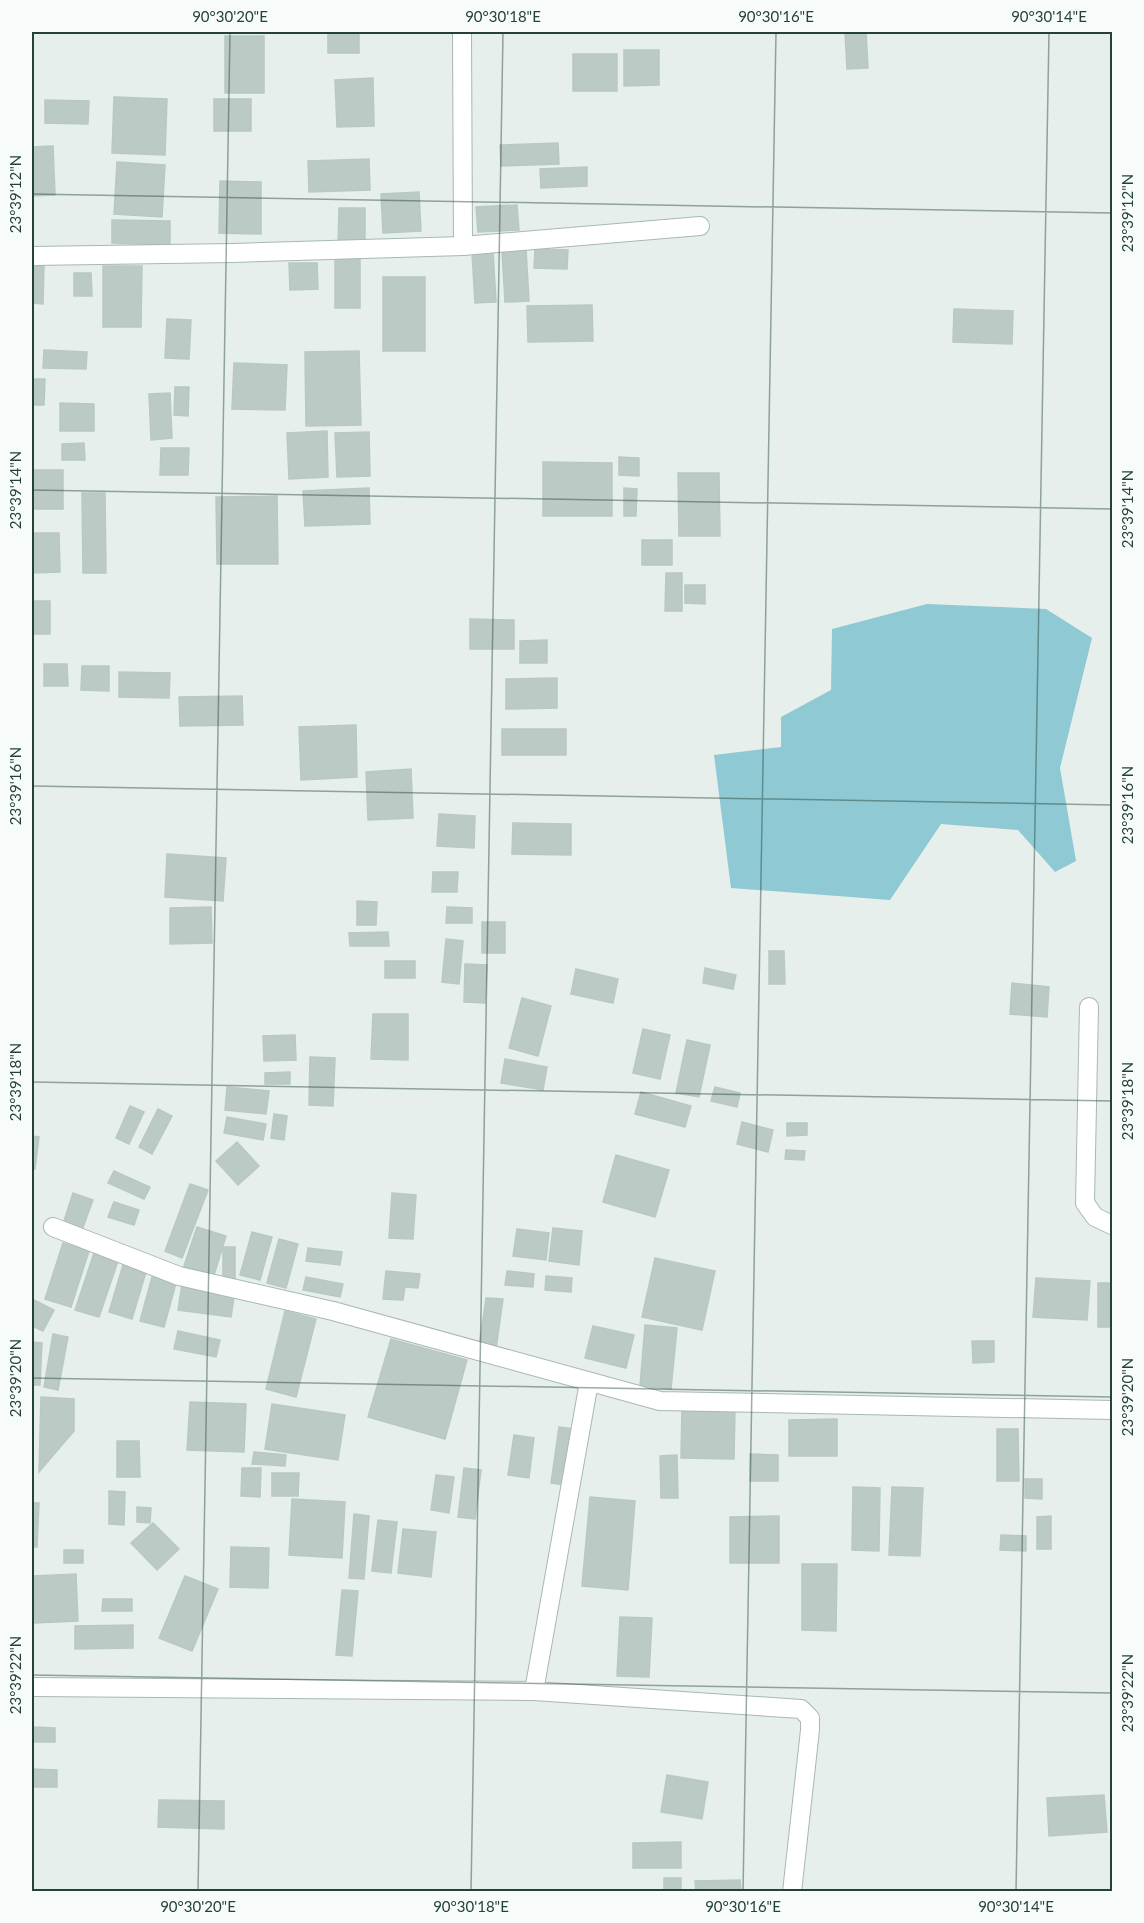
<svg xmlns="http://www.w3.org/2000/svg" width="1144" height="1923" font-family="Lato,sans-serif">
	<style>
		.water { fill: #8ec9d4 }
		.building { fill: #bbcac4; stroke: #b8c9c2; stroke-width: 1.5 }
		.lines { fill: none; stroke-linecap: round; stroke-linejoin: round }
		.minor-casing { stroke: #a8b8b2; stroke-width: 20 }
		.minor { stroke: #fff; stroke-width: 18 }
		.ticks { fill: none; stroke: #24423a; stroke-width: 1.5; stroke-opacity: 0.45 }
		.neatline { fill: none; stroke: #24423a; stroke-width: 2 }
		.ticks-label { font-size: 15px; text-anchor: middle; fill: #24423a }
	</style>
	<rect width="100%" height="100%" fill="#e6efeb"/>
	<!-- water -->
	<path class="water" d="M 927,604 L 1046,609 L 1092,638 L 1060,768 L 1076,861 L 1055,872 L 1018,830 L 941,824 L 890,900 L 731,888 L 714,755 L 781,747 L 781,717 L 831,690 L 832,629 Z"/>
	<!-- building -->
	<g class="building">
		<rect x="328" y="32" width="31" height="21"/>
		<path d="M 845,32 L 866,32 L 868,68 L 847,69 Z"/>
		<rect x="225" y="36" width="39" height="57"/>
		<path d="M 624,50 L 659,50 L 659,85 L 624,86 Z"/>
		<rect x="573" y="54" width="44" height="37"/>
		<path d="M 373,78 L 374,126 L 337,127 L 335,80 Z"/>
		<path d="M 114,97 L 167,99 L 165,155 L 112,153 Z"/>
		<rect x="214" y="99" width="37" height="32"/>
		<path d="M 45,100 L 89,101 L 88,124 L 45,123 Z"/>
		<path d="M 558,143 L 559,164 L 501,166 L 500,145 Z"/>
		<path d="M 53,146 L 55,195 L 32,196 L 32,147 Z"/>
		<path d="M 369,159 L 370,190 L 309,192 L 308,161 Z"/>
		<path d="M 117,162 L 165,165 L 162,217 L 114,214 Z"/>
		<path d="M 587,167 L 587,186 L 541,188 L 540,169 Z"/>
		<path d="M 220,181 L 261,182 L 261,234 L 219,233 Z"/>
		<path d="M 419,192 L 421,231 L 383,233 L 381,194 Z"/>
		<path d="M 517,205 L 519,230 L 478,232 L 476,207 Z"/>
		<path d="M 339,208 L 365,208 L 365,249 L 338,248 Z"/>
		<path d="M 112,220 L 170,221 L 170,245 L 112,243 Z"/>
		<path d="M 526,249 L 529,301 L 505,302 L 502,251 Z"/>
		<path d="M 535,249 L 568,250 L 567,269 L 534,268 Z"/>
		<path d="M 493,252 L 496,302 L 475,303 L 472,253 Z"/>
		<rect x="335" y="259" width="25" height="49"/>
		<path d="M 289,263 L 317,263 L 318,289 L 290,290 Z"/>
		<path d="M 32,265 L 44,265 L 43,304 L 32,303 Z"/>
		<path d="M 103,266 L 142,266 L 141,327 L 103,327 Z"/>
		<path d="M 74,273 L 91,273 L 92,296 L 74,296 Z"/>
		<rect x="383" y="277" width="42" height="74"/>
		<path d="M 592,305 L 593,341 L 528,342 L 527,306 Z"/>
		<path d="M 954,309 L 1013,311 L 1012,344 L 953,342 Z"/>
		<path d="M 167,319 L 191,320 L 189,359 L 165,358 Z"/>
		<path d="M 44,350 L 87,352 L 86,369 L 43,368 Z"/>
		<path d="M 359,351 L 361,425 L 306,426 L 305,352 Z"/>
		<path d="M 234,363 L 287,365 L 285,410 L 232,409 Z"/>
		<path d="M 32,379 L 45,379 L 44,405 L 32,405 Z"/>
		<path d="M 175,387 L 189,387 L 188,416 L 174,415 Z"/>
		<path d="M 170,393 L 172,438 L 151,440 L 149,394 Z"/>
		<path d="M 60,403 L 94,404 L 94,431 L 60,431 Z"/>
		<path d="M 327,431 L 328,477 L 289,479 L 287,433 Z"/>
		<path d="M 369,432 L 370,476 L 337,477 L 335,433 Z"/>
		<path d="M 84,443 L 85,460 L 62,460 L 62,444 Z"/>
		<path d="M 161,448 L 189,448 L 188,475 L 160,475 Z"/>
		<path d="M 619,457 L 639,458 L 639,476 L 619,475 Z"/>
		<path d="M 543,462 L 612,463 L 612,516 L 543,516 Z"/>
		<rect x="32" y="470" width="31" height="39"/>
		<path d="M 678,473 L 719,473 L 720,536 L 679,536 Z"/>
		<path d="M 369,488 L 370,524 L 305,526 L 303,491 Z"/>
		<path d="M 624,488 L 637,489 L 636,516 L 624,516 Z"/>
		<path d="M 82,493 L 105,493 L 106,573 L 83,573 Z"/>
		<path d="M 277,496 L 278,564 L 217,564 L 216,497 Z"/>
		<path d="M 32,533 L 59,533 L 60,572 L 33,573 Z"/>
		<rect x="642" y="540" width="30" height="25"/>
		<path d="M 666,573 L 682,573 L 682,611 L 665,611 Z"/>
		<path d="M 685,585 L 705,585 L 705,604 L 685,603 Z"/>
		<rect x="32" y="601" width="18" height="33"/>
		<path d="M 470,619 L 514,620 L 514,649 L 470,649 Z"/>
		<path d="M 547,640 L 547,663 L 520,663 L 520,641 Z"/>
		<path d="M 44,664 L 67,664 L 68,686 L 44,686 Z"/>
		<path d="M 82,666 L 109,666 L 109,691 L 81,690 Z"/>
		<path d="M 119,672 L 170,673 L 169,698 L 119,697 Z"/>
		<path d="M 557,678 L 557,708 L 506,709 L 506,679 Z"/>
		<path d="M 242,696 L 243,725 L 180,726 L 179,697 Z"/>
		<path d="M 356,725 L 357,777 L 301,780 L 299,727 Z"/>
		<rect x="502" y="729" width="64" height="26"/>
		<path d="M 411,769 L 413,818 L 368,820 L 366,772 Z"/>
		<path d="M 439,814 L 475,816 L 474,848 L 437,846 Z"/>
		<path d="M 513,823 L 571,824 L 571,855 L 512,854 Z"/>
		<path d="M 167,854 L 226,858 L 223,901 L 165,897 Z"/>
		<path d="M 433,872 L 458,872 L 457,892 L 432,892 Z"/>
		<path d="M 357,901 L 377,902 L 376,925 L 357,925 Z"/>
		<path d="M 211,907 L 212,943 L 170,944 L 170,908 Z"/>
		<path d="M 447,907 L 472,908 L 472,923 L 446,923 Z"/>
		<rect x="482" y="922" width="23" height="31"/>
		<path d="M 388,932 L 389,946 L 350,946 L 349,933 Z"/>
		<path d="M 446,939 L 463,941 L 459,984 L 442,982 Z"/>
		<path d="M 769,951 L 784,951 L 785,984 L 769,984 Z"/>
		<rect x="385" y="961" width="30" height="17"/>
		<path d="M 465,964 L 487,965 L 485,1003 L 464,1002 Z"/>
		<path d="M 705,968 L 736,975 L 733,989 L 703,983 Z"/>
		<path d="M 576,969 L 618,979 L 613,1003 L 571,994 Z"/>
		<path d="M 1012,983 L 1049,987 L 1047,1017 L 1010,1014 Z"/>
		<path d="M 522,998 L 551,1006 L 538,1056 L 509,1048 Z"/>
		<path d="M 373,1014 L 408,1014 L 408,1060 L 371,1059 Z"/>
		<path d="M 643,1029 L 670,1035 L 660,1079 L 633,1073 Z"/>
		<path d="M 295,1035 L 296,1060 L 264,1061 L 263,1036 Z"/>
		<path d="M 687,1040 L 710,1045 L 699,1097 L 676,1093 Z"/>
		<path d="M 310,1057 L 335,1058 L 333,1106 L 309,1105 Z"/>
		<path d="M 505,1059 L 547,1067 L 543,1090 L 501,1083 Z"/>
		<path d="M 290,1072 L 290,1084 L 265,1084 L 265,1073 Z"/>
		<path d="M 227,1087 L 269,1091 L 266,1114 L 225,1110 Z"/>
		<path d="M 715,1087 L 740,1093 L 737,1107 L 711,1101 Z"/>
		<path d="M 641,1092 L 691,1106 L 685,1127 L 635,1114 Z"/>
		<path d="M 130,1106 L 144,1112 L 129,1144 L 116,1138 Z"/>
		<path d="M 158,1109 L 172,1116 L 152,1154 L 139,1147 Z"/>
		<path d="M 274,1114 L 287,1116 L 284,1140 L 271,1138 Z"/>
		<path d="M 227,1117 L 266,1124 L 263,1140 L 224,1133 Z"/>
		<path d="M 742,1122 L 773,1130 L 768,1152 L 737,1144 Z"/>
		<path d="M 787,1123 L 807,1123 L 807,1135 L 787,1136 Z"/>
		<path d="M 32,1136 L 39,1137 L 35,1169 L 32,1168 Z"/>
		<path d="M 237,1142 L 259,1166 L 238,1185 L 216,1161 Z"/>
		<path d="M 786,1150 L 805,1151 L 804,1160 L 785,1159 Z"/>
		<path d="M 616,1155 L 669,1170 L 655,1217 L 603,1202 Z"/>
		<path d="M 114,1171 L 150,1187 L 144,1199 L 108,1183 Z"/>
		<path d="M 190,1184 L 208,1190 L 182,1258 L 165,1251 Z"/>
		<path d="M 73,1193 L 93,1200 L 82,1230 L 63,1224 Z"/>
		<path d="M 392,1193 L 416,1195 L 413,1239 L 389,1238 Z"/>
		<path d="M 114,1202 L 139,1210 L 134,1225 L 108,1217 Z"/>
		<path d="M 197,1227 L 226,1236 L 214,1275 L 184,1266 Z"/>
		<path d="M 553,1228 L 582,1231 L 579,1265 L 549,1261 Z"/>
		<path d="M 517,1229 L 549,1233 L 546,1260 L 513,1256 Z"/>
		<path d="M 252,1232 L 272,1237 L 260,1280 L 240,1275 Z"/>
		<path d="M 279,1239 L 298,1244 L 286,1288 L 267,1283 Z"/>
		<path d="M 63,1243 L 89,1251 L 71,1307 L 45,1299 Z"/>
		<path d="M 223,1247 L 235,1247 L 235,1283 L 223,1282 Z"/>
		<path d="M 308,1248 L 342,1252 L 340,1265 L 306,1261 Z"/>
		<path d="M 94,1253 L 118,1261 L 99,1317 L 75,1310 Z"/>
		<path d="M 655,1258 L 715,1271 L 702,1330 L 642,1317 Z"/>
		<path d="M 123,1265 L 146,1272 L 132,1319 L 109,1312 Z"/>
		<path d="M 386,1271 L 420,1274 L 418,1288 L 405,1287 L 403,1300 L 383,1299 Z"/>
		<path d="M 507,1271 L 534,1274 L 533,1287 L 505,1285 Z"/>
		<path d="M 546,1276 L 572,1278 L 571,1292 L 545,1290 Z"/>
		<path d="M 152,1277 L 176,1283 L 164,1327 L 140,1321 Z"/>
		<path d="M 306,1277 L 343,1284 L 340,1297 L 303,1290 Z"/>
		<path d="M 1036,1278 L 1090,1281 L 1087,1320 L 1033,1317 Z"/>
		<rect x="1098" y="1283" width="14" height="44"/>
		<path d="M 182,1284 L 235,1291 L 231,1317 L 178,1310 Z"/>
		<path d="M 486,1298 L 503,1299 L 496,1349 L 479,1348 Z"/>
		<path d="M 32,1299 L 54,1310 L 43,1331 L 32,1326 Z"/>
		<path d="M 285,1311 L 316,1319 L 296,1397 L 266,1389 Z"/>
		<path d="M 645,1325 L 677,1328 L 671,1389 L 640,1386 Z"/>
		<path d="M 593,1326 L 634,1335 L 626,1368 L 585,1358 Z"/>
		<path d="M 178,1331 L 220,1340 L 216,1357 L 174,1349 Z"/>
		<path d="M 53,1334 L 68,1337 L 58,1390 L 44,1387 Z"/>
		<path d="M 391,1339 L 467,1360 L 445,1439 L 368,1417 Z"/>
		<path d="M 972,1341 L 994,1341 L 994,1362 L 973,1363 Z"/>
		<path d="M 32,1342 L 42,1343 L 40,1385 L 32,1385 Z"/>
		<path d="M 32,1397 L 33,1397 L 32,1434 Z"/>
		<path d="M 41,1397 L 74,1399 L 74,1431 L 39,1472 Z"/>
		<path d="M 190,1402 L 246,1404 L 244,1452 L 187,1450 Z"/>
		<path d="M 272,1404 L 345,1415 L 338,1460 L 265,1449 Z"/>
		<path d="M 682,1407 L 735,1408 L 734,1459 L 681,1458 Z"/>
		<path d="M 837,1419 L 837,1456 L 789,1456 L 789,1420 Z"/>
		<path d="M 559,1427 L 574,1429 L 566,1485 L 551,1483 Z"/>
		<path d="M 997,1429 L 1018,1429 L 1019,1481 L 997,1481 Z"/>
		<path d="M 514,1435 L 534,1438 L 529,1478 L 508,1475 Z"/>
		<path d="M 117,1441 L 139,1441 L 140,1477 L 117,1477 Z"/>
		<path d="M 254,1452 L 286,1455 L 285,1466 L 252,1464 Z"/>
		<path d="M 750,1454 L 778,1455 L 778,1481 L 750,1481 Z"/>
		<path d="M 677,1455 L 678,1498 L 661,1498 L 660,1456 Z"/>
		<path d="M 242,1468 L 261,1468 L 260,1497 L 241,1496 Z"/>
		<path d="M 464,1468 L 481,1470 L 475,1519 L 458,1517 Z"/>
		<path d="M 272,1473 L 299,1473 L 298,1496 L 272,1496 Z"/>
		<path d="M 436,1475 L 454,1477 L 449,1513 L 431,1510 Z"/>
		<path d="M 1025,1479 L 1042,1479 L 1042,1499 L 1025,1498 Z"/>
		<path d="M 853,1487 L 880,1488 L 879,1551 L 852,1550 Z"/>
		<path d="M 892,1487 L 923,1488 L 920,1556 L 889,1555 Z"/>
		<path d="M 109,1491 L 125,1492 L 124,1525 L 109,1524 Z"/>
		<path d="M 590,1497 L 635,1501 L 628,1590 L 582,1586 Z"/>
		<path d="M 292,1499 L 345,1502 L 342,1558 L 289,1555 Z"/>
		<path d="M 32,1503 L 39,1503 L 37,1547 L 32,1547 Z"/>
		<path d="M 137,1507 L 151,1508 L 150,1523 L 137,1522 Z"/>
		<path d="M 354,1514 L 369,1516 L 364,1579 L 349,1578 Z"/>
		<path d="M 779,1516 L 779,1563 L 730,1563 L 730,1517 Z"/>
		<path d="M 1051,1516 L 1051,1549 L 1037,1549 L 1037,1517 Z"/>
		<path d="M 378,1520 L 397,1522 L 391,1573 L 372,1571 Z"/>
		<path d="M 153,1523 L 179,1549 L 157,1570 L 131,1543 Z"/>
		<path d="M 403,1529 L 436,1532 L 431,1577 L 398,1573 Z"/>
		<path d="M 1001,1535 L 1026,1536 L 1026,1551 L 1000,1550 Z"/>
		<path d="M 231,1547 L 269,1548 L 268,1588 L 230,1587 Z"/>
		<rect x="64" y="1550" width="19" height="13"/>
		<path d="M 802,1564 L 837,1564 L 836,1631 L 802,1630 Z"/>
		<path d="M 76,1574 L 78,1621 L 35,1623 L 33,1576 Z"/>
		<path d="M 185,1576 L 218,1589 L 192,1651 L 159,1638 Z"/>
		<path d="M 342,1590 L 358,1591 L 352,1656 L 336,1655 Z"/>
		<path d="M 103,1599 L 132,1599 L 132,1611 L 102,1611 Z"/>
		<path d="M 620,1617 L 652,1618 L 649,1677 L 617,1676 Z"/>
		<path d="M 133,1625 L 133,1648 L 75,1649 L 75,1626 Z"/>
		<path d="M 32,1727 L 55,1728 L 55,1742 L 32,1742 Z"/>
		<path d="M 32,1769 L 57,1770 L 57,1787 L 32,1787 Z"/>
		<path d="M 667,1775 L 708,1782 L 702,1819 L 661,1812 Z"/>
		<path d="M 1104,1795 L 1107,1832 L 1049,1836 L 1047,1798 Z"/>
		<path d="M 159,1800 L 224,1801 L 224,1829 L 158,1827 Z"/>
		<path d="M 681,1842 L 681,1868 L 633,1868 L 633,1843 Z"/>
		<rect x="664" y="1878" width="17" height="14"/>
		<path d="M 740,1880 L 741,1892 L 696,1892 L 695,1881 Z"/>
	</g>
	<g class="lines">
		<!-- minor casing -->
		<g class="minor-casing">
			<g id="minor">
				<path d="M 462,32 L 463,246"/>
				<path d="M 32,256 L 233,253 L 463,246 L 700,226"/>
				<path d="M 1089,1007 L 1085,1203 L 1095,1217 L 1112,1225"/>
				<path d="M 53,1227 L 179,1276 L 333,1311 L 660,1401 L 1112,1410"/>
				<path d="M 32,1687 L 534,1691 L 801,1709 L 810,1718 L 810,1730 L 792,1892"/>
				<path d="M 534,1691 L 589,1382"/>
			</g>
		</g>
		<!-- minor -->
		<use href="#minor" class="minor"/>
	</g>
	<!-- ticks -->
	<path class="ticks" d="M 32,194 L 1112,213M 32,490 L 1112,509M 32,786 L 1112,805M 32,1082 L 1112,1101M 32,1378 L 1112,1397M 32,1675 L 1112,1693M 198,1892 L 230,32M 471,1892 L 503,32M 743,1892 L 776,32M 1016,1892 L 1049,32"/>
	<!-- border -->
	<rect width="1144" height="1923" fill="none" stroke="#f7fbf9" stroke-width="66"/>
	<rect x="33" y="33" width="1078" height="1857" class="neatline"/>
	<g class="ticks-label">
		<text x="230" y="22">90°30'20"E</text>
		<text x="503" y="22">90°30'18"E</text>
		<text x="776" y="22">90°30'16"E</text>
		<text x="1049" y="22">90°30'14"E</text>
		<text transform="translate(16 194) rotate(-90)" y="5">23°39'12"N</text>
		<text transform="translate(1128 213) rotate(-90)" y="5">23°39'12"N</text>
		<text transform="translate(16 490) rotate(-90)" y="5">23°39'14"N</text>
		<text transform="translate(1128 509) rotate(-90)" y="5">23°39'14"N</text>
		<text transform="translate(16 786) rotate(-90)" y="5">23°39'16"N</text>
		<text transform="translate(1128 805) rotate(-90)" y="5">23°39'16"N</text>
		<text transform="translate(16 1082) rotate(-90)" y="5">23°39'18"N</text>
		<text transform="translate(1128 1101) rotate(-90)" y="5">23°39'18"N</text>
		<text transform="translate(16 1378) rotate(-90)" y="5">23°39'20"N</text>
		<text transform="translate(1128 1397) rotate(-90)" y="5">23°39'20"N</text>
		<text transform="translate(16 1675) rotate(-90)" y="5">23°39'22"N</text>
		<text transform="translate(1128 1693) rotate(-90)" y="5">23°39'22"N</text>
		<text x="198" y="1912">90°30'20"E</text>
		<text x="471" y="1912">90°30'18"E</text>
		<text x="743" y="1912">90°30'16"E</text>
		<text x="1016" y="1912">90°30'14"E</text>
	</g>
</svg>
